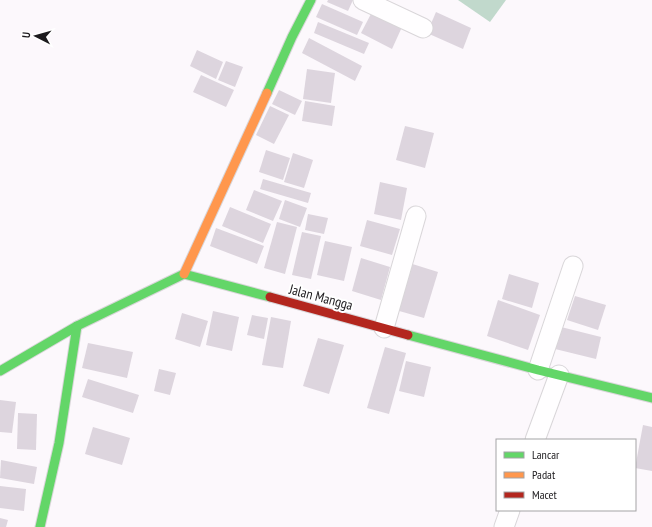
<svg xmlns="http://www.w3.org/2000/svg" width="652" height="527" font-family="'PT Sans Narrow',sans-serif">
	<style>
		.forest { fill: #c1d9cc }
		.building { fill: #ddd5de }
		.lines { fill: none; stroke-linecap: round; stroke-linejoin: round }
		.street-casing { stroke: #d9d6d9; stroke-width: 21 }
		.fast-casing { stroke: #d9d6d9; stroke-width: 11 }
		.slow-casing { stroke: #d9d6d9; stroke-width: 11 }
		.jam-casing { stroke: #d9d6d9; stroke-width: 11 }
		.street { stroke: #fffeff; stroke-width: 19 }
		.fast { stroke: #63d668; stroke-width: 9 }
		.slow { stroke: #ff974d; stroke-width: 9 }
		.jam { stroke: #b3261e; stroke-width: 9 }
		.labels { text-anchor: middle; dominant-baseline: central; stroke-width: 4; stroke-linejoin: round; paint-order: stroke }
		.street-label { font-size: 14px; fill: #1c1a1d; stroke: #fff }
	</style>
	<rect width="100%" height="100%" fill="#fcf8fc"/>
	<!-- forest -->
	<path class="forest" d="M 458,0 L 506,0 L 490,22 Z"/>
	<!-- building -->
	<g class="building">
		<path d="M 328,0 L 353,0 L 348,11 L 327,2 Z"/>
		<path d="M 322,4 L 363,22 L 357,35 L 316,17 Z"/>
		<path d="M 372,12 L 402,27 L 392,49 L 361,33 Z"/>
		<path d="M 436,12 L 471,28 L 463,49 L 427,33 Z"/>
		<path d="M 318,22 L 369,43 L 364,54 L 314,33 Z"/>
		<path d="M 309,38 L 362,66 L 355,81 L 302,53 Z"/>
		<path d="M 197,50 L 223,62 L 216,79 L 190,66 Z"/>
		<path d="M 226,61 L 243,67 L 235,87 L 218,80 Z"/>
		<path d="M 307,69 L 335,73 L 331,103 L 303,99 Z"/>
		<path d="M 201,75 L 234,90 L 226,107 L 193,92 Z"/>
		<path d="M 279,90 L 302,101 L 295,115 L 272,104 Z"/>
		<path d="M 305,101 L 335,106 L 332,126 L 302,121 Z"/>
		<path d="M 270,106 L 289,115 L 274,144 L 256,135 Z"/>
		<path d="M 405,126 L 434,133 L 425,168 L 396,160 Z"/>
		<path d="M 266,150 L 290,158 L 283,180 L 259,172 Z"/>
		<path d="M 293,153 L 313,160 L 304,188 L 284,182 Z"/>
		<path d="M 263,179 L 311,193 L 308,203 L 260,189 Z"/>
		<path d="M 380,182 L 407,188 L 401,220 L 374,214 Z"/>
		<path d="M 254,190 L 282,201 L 273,221 L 246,210 Z"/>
		<path d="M 285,200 L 307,208 L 300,227 L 279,219 Z"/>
		<path d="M 230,207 L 271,224 L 263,243 L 222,226 Z"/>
		<path d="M 308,214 L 328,218 L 324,234 L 305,230 Z"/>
		<path d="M 367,220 L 400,229 L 392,255 L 360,246 Z"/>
		<path d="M 277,222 L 297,227 L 285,274 L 264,268 Z"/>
		<path d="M 216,228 L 264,246 L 257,264 L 210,246 Z"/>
		<path d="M 302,232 L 321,236 L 311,279 L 292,275 Z"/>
		<path d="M 325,241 L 352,247 L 344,281 L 317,275 Z"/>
		<path d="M 361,258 L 390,267 L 381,300 L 352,291 Z"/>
		<path d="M 406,262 L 438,272 L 424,318 L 392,309 Z"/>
		<path d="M 509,274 L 539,283 L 532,308 L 502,299 Z"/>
		<path d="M 575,296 L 606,305 L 598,330 L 567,320 Z"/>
		<path d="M 498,300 L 540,315 L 528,350 L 487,336 Z"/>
		<path d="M 213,311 L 239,317 L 232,351 L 206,345 Z"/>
		<path d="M 182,313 L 208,321 L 200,347 L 175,339 Z"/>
		<path d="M 252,315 L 268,318 L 264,339 L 247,335 Z"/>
		<path d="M 271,317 L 291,321 L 283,368 L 262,365 Z"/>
		<path d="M 557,326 L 601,337 L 596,359 L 551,348 Z"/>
		<path d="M 318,338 L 344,345 L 329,394 L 303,386 Z"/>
		<path d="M 88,343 L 133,352 L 127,378 L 82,368 Z"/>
		<path d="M 385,347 L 406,353 L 389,414 L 367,408 Z"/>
		<path d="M 406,361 L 431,367 L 424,397 L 399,391 Z"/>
		<path d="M 159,369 L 176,373 L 170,395 L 154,391 Z"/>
		<path d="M 88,379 L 139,395 L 133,413 L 82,397 Z"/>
		<path d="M 0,400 L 16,402 L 12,433 L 0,432 Z"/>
		<path d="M 18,413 L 37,414 L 36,450 L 17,449 Z"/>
		<path d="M 643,425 L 652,427 L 652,471 L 635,468 Z"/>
		<path d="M 93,427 L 130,438 L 122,465 L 85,454 Z"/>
		<path d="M 1,460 L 37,467 L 34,484 L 0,478 Z"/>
		<path d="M 0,486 L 26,489 L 24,511 L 0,508 Z"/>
		<path d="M 0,518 L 8,520 L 6,527 L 0,527 Z"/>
	</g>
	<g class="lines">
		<!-- street casing -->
		<g class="street-casing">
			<g id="street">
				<path d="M 363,0 L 423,28"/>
				<path d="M 384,328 L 416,216"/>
				<path d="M 538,370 L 573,266"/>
				<path d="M 535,440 L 559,375"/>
				<path d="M 504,527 L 510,510"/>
			</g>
		</g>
		<!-- fast casing -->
		<g class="fast-casing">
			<g id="fast">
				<path d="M 267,93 L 292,37 L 311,0"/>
				<path d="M 408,335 L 538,370 L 652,398"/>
				<path d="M 0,371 L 77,326 L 184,274 L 270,297"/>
				<path d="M 40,527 L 59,443 L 77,326"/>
			</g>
		</g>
		<!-- slow casing -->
		<g class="slow-casing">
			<path id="slow" d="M 184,274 L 267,93"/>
		</g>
		<!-- jam casing -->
		<g class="jam-casing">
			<path id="jam" d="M 270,297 L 408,335"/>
		</g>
		<!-- street -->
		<use href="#street" class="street"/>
		<!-- fast -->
		<use href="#fast" class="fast"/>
		<!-- slow -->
		<use href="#slow" class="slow"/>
		<!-- jam -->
		<use href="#jam" class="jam"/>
	</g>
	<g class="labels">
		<!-- street labels -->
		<g class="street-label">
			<text transform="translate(321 297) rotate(15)">Jalan Mangga</text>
		</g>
	</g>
	<!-- legend -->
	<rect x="496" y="439" width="140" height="72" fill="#ffffff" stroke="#a4a3a5"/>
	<rect x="504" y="452" width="20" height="6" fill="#63d668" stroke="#a4a3a5"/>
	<text x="532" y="459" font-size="12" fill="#1c1a1d">Lancar</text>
	<rect x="504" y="472" width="20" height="6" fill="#ff974d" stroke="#a4a3a5"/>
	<text x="532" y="479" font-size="12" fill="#1c1a1d">Padat</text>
	<rect x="504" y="492" width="20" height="6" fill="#b3261e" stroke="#a4a3a5"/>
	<text x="532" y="499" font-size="12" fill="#1c1a1d">Macet</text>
	<!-- north arrow -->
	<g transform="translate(36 36) rotate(276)" stroke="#ffffff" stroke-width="3" paint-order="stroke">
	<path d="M0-3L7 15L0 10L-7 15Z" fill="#1c1a1d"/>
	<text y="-6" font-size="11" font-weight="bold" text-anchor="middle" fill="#1c1a1d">U</text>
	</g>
</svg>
